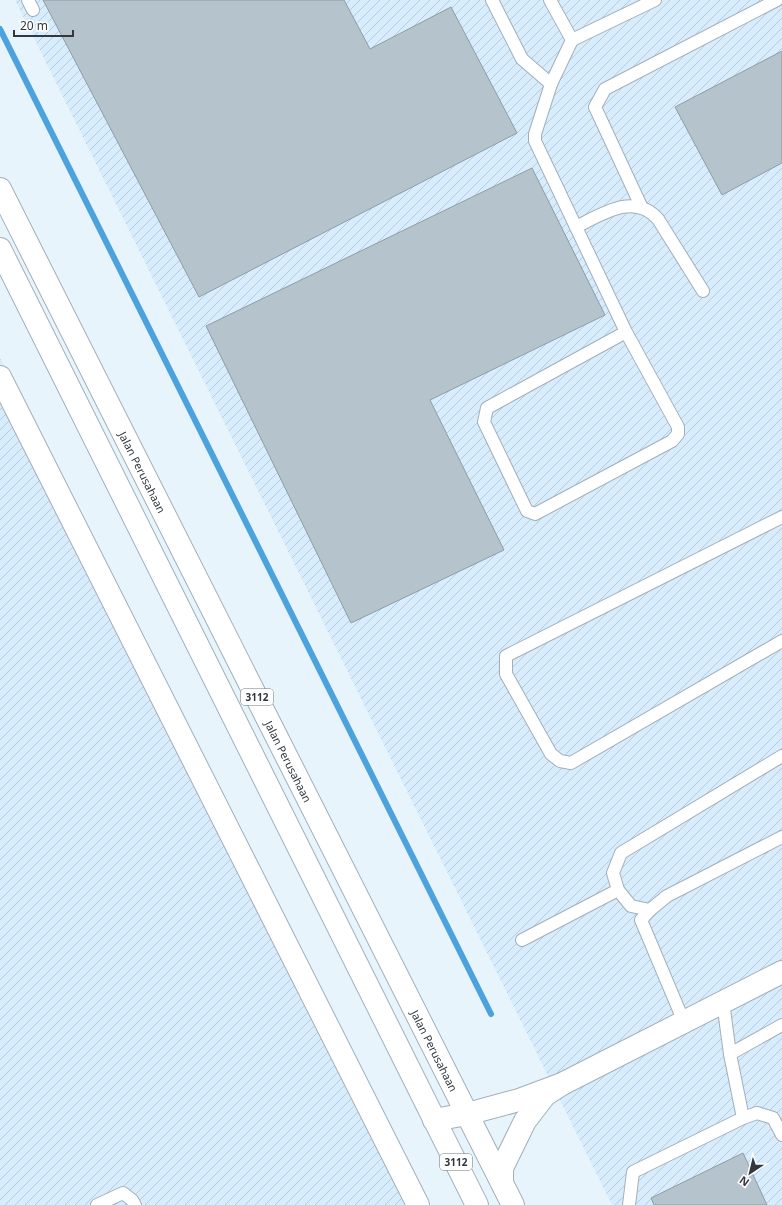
<svg xmlns="http://www.w3.org/2000/svg" width="782" height="1205" font-family="'Noto Sans',sans-serif">
	<style>
		.industrial { fill: url(#industrial-furrows) }
		.lines { fill: none; stroke-linecap: round; stroke-linejoin: round }
		.stream { stroke: #4ba2dd; stroke-width: 6 }
		.building { fill: #b5c3cd; stroke: #8f9ca6 }
		.service-casing { stroke: #a2afba; stroke-width: 14 }
		.minor-casing { stroke: #a2afba; stroke-width: 24 }
		.primary-casing { stroke: #a2afba; stroke-width: 24 }
		.service { stroke: #fff; stroke-width: 12 }
		.minor { stroke: #fff; stroke-width: 22 }
		.primary { stroke: #fff; stroke-width: 22 }
		.labels { text-anchor: middle; dominant-baseline: central; stroke-width: 3; stroke-linejoin: round; paint-order: stroke }
		.shield { fill: #fff; stroke: #707477; stroke-width: 1 }
		.shield-label { font-size: 10px; font-weight: bold; fill: #33383d }
		.street-label { font-size: 11px; fill: #33383d; stroke: #fff }
	</style>
	<defs>
		<pattern id="industrial-furrows" width="10" height="10" patternUnits="userSpaceOnUse"><rect width="10" height="10" fill="#d7ecfc"/><path d="M-1 1l2-2M0 10L10 0M9 11l2-2" fill="none" stroke="#b9cbd9"/></pattern>
	</defs>
	<rect width="100%" height="100%" fill="#e8f4fc"/>
	<!-- industrial -->
	<g class="industrial">
		<path d="M 15,0 L 782,0 L 782,1205 L 612,1205 Z"/>
		<path d="M 0,358 L 422,1205 L 0,1205 Z"/>
	</g>
	<g class="lines">
		<!-- stream -->
		<path class="stream" d="M 0,29 L 491,1014"/>
	</g>
	<!-- building -->
	<g class="building">
		<path d="M 43,0 L 344,0 L 370,49 L 451,7 L 517,133 L 199,297 Z"/>
		<path d="M 782,51 L 782,163 L 722,195 L 675,107 Z"/>
		<path d="M 532,168 L 605,315 L 430,400 L 504,550 L 351,623 L 206,326 Z"/>
		<path d="M 743,1153 L 767,1205 L 654,1205 L 651,1198 Z"/>
	</g>
	<g class="lines">
		<!-- service casing -->
		<g class="service-casing">
			<g id="service">
				<path d="M 28,0 L 33,10"/>
				<path d="M 492,0 L 522,59 L 551,84"/>
				<path d="M 550,0 L 572,40 L 655,0"/>
				<path d="M 572,40 L 551,84 L 535,134 L 535,141 L 626,332 L 678,427 L 678,434 L 672,441 L 535,514 L 527,511 L 484,422 L 487,408 L 626,332"/>
				<path d="M 641,206 L 595,107 L 605,89 L 777,0"/>
				<path d="M 576,227 C 602,214 634,192 658,219 L 703,291"/>
				<path d="M 782,517 L 506,656 L 506,674 L 551,754 L 560,761 L 571,763 L 782,641"/>
				<path d="M 650,910 L 631,906 L 618,890 L 613,873 L 621,853 L 782,756"/>
				<path d="M 522,940 L 618,890"/>
				<path d="M 723,1002 L 730,1054 L 782,1025"/>
				<path d="M 684,1022 L 641,920 L 650,910 L 667,896 L 782,837"/>
				<path d="M 743,1118 L 757,1113 L 773,1118 L 782,1135"/>
				<path d="M 97,1205 L 123,1193 L 132,1200 L 135,1205"/>
				<path d="M 629,1205 L 633,1172 L 743,1118 L 730,1054"/>
			</g>
		</g>
		<!-- minor casing -->
		<g class="minor-casing">
			<g id="minor">
				<path d="M 0,377 L 418,1205"/>
				<path d="M 434,1120 L 467,1114 L 519,1100 L 562,1084 L 782,972"/>
			</g>
		</g>
		<!-- primary casing -->
		<g class="primary-casing">
			<g id="primary">
				<path id="s1" d="M 0,189 L 513,1205"/>
				<path d="M 0,249 L 477,1205"/>
				<path d="M 502,1182 L 502,1168 L 525,1121 L 545,1095 L 562,1084"/>
			</g>
		</g>
		<!-- service -->
		<use href="#service" class="service"/>
		<!-- minor -->
		<use href="#minor" class="minor"/>
		<!-- primary -->
		<use href="#primary" class="primary"/>
	</g>
	<g class="labels">
		<!-- shield labels -->
		<g class="shield">
			<rect x="241" y="689" width="32" height="16" rx="3"/>
			<rect x="440" y="1154" width="32" height="16" rx="3"/>
		</g>
		<g class="shield-label">
			<text x="257" y="697">3112</text>
			<text x="456" y="1162">3112</text>
		</g>
		<!-- street labels -->
		<g class="street-label">
			<text stroke="none"><textPath href="#s1" startOffset="317">Jalan Perusahaan</textPath></text>
			<text stroke="none"><textPath href="#s1" startOffset="641">Jalan Perusahaan</textPath></text>
			<text stroke="none"><textPath href="#s1" startOffset="965">Jalan Perusahaan</textPath></text>
		</g>
	</g>
	<!-- north arrow -->
	<g transform="translate(750 1173) rotate(215)" stroke="#ffffff" stroke-width="3" paint-order="stroke">
	<path d="M0-3L7 15L0 10L-7 15Z" fill="#33383d"/>
	<text y="-6" font-size="11" font-weight="bold" text-anchor="middle" fill="#33383d">N</text>
	</g>
	<!-- scale -->
	<path d="M14 30v6h59v-6" fill="none" stroke="#33383d" stroke-width="2"/>
	<text x="20" y="30" font-size="12" fill="#33383d" stroke="#ffffff" stroke-width="3" paint-order="stroke">20 m</text>
</svg>
